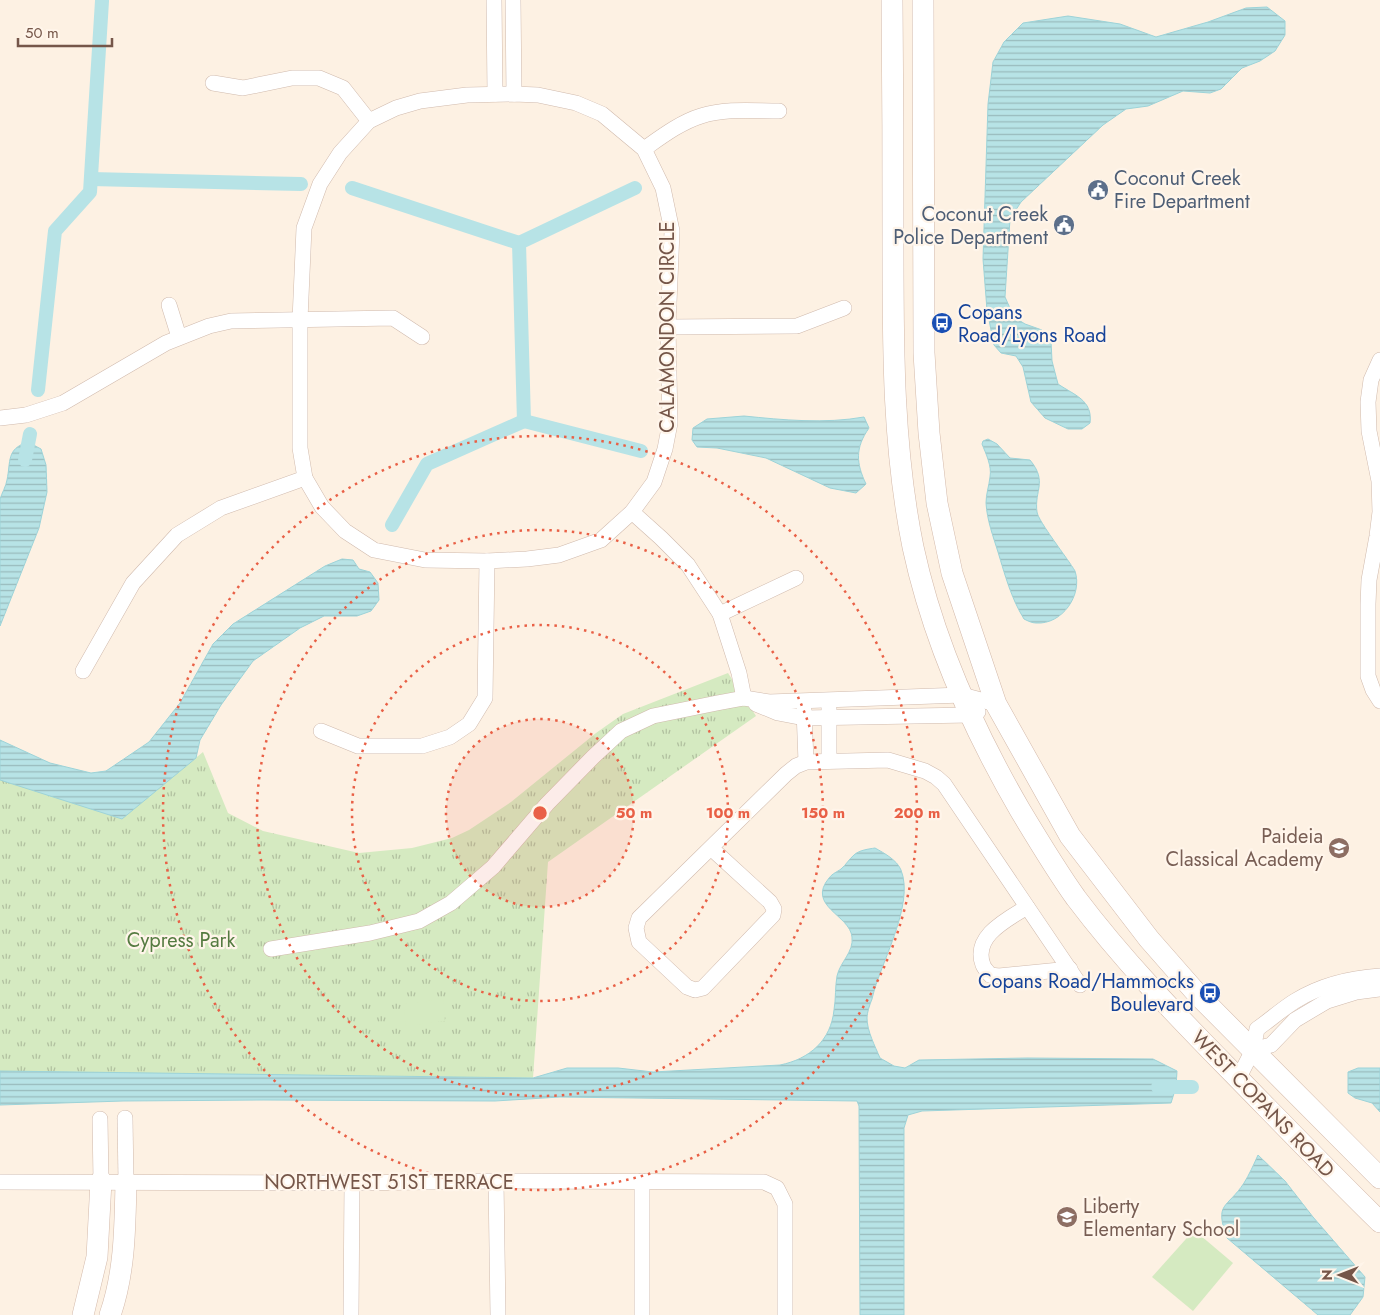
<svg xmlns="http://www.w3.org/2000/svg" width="1380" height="1315" font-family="Jost,sans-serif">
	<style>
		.grass { fill: url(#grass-tufts) }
		.garden { fill: #d5eac1 }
		.water { fill: url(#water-rules); stroke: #9dd3d8 }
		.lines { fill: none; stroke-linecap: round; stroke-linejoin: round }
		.canal { stroke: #b7e3e6; stroke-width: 14 }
		.street-casing { stroke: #d0baad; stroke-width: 16 }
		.secondary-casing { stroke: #d3b9aa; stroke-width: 22 }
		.street { stroke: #fff; stroke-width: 15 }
		.secondary { stroke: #fff; stroke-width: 21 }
		.ring { fill: none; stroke: #e96046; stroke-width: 2.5; stroke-dasharray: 2.5 5 }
		.labels { text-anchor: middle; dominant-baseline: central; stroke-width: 4.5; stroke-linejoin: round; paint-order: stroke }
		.service-label { font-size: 20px; fill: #4e5e75; stroke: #fff5ea; text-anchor: start }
		.transit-label { font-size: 20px; fill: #164399; stroke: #fff5ea; text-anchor: start }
		.street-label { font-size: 20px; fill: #755649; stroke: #fff5ea }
		.education-label { font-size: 20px; fill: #785e54; stroke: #fff5ea; text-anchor: end }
		.park-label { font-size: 20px; fill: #557b41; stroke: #fff5ea }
		.centre { fill: #e96046; stroke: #fff5ea; stroke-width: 2.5 }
		.ring-label { font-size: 15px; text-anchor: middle; font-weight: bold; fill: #e96046; stroke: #fff5ea; stroke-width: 4.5; stroke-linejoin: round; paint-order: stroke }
	</style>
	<defs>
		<pattern id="grass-tufts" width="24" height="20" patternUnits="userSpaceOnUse" patternTransform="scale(1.25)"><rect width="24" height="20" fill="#d5eac1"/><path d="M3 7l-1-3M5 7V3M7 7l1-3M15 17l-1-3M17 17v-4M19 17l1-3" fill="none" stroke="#b1c09f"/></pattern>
		<pattern id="water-rules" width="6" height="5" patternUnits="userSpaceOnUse" patternTransform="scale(1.25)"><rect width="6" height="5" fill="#b7e3e6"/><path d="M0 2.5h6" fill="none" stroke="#99bbbc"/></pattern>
	</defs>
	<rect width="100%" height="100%" fill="#fdf1e3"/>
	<!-- grass -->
	<path class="grass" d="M 728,673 L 756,716 L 548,862 L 533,1078 L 0,1072 L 0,777 L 122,818 L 203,752 L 228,813 L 263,831 L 359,853 L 412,848 L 452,838 L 469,830 L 511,802 L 596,733 L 623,714 Z"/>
	<!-- garden -->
	<g class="garden">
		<path d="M 443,999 L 445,1021 L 406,1026 L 404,1004 Z"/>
		<path d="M 1194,1230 L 1233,1263 L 1193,1311 L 1152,1277 Z"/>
	</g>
	<!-- water -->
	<g class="water">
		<path d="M 1267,7 L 1285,21 L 1285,35 L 1275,51 L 1260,61 L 1242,68 L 1221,89 L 1210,93 L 1183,91 L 1148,106 L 1126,109 L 1103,125 L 1021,202 L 1010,219 L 1005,297 L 1014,317 L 1025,324 L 1042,330 L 1051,341 L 1052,361 L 1058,384 C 1074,395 1093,400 1090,423 L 1082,429 L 1068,429 L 1045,418 L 1031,402 L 1023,367 L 1016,356 L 1001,353 L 994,345 L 987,310 L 983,259 L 988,104 L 993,62 L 1004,42 L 1023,23 L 1068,16 L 1120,24 L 1156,37 L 1208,22 L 1246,8 Z"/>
		<path d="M 744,416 C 783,420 825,424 864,417 L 869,428 C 855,448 856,463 866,484 L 856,493 L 830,488 L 766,458 L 717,448 L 697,447 L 692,440 L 693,428 L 707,419 Z"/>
		<path d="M 988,439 L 997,444 L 1010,458 L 1030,460 C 1048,482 1034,490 1037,512 C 1038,521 1068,559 1075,571 C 1083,595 1062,625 1036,623 C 1032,623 1028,621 1024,619 C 1011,598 1005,575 998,552 C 993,536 987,520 986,503 C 986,494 989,486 990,477 C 992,466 986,454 982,444 L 983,441 Z"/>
		<path d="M 28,442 L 41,449 L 46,465 L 47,492 L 39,528 L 0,626 L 0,499 C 2,493 6,486 7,480 C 11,461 6,449 28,442 Z"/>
		<path d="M 342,559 L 353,560 L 359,569 L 370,572 L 378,583 L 379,600 L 371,611 L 357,616 L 324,616 L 300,628 L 253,661 L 221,705 L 200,740 L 196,758 L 122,819 L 0,780 L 0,740 L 50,763 L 91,773 L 106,771 L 149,742 L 180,703 L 213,644 L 233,624 L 325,566 Z"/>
		<path d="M 875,848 C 884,853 897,860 901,870 C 915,905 880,963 872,999 C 870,1004 867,1012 867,1018 C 867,1031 875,1046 880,1058 L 894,1066 L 905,1068 L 919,1060 L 1027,1058 L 1153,1059 L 1177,1071 L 1176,1087 L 1171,1103 L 922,1111 L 908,1115 L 904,1128 L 904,1315 L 860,1315 L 859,1106 L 857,1101 L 560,1097 L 495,1101 L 264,1100 L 123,1101 L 0,1105 L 0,1071 L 533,1078 L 567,1068 L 618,1068 L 653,1072 L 780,1065 C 810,1059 831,1040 834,1010 C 836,998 835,987 837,976 C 840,962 854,952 852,937 C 850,915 806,906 829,878 C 833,873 837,872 841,869 C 846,865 849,859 854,855 C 859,850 869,849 875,848 Z"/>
		<path d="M 1358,1068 L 1380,1068 L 1380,1112 L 1372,1103 L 1355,1098 L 1348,1093 L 1348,1072 Z"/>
		<path d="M 1258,1155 L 1285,1181 L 1313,1217 L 1365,1277 L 1363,1297 L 1350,1315 L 1318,1315 L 1227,1238 C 1214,1202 1227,1209 1244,1183 C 1249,1175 1254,1164 1258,1155 Z"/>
	</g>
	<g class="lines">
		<!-- canal -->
		<g class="canal">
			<path d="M 91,179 L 301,184"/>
			<path d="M 352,188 L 519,243"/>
			<path d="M 38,390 L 55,231 L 90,192 L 102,1"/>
			<path d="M 524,421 L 641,451"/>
			<path d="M 25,460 L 30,434"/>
			<path d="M 392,525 L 427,464 L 524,421 L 519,243 L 635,188"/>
			<path d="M 1158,1087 L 1192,1087"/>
		</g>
		<!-- street casing -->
		<g class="street-casing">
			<g id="street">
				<path d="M 494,0 L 495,94"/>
				<path d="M 513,0 L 514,94"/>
				<path d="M 213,83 L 243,88 L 292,78 L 319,78 L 343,88 L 369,121"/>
				<path d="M 514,94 L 538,95 L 576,103 L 602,114 L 644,149 L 663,188 L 672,231 L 668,327 L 670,423 L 665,449 L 654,482 L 632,512 L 601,540 L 559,555 L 527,559 L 487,561 L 425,560 L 374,550 L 345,531 L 322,507 L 305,478 L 300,448 L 300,320 L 304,228 L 320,184 L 340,153 L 369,121 L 396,108 L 420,101 L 467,95 Z"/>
				<path d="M 644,149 C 661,137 681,122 701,116 C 726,108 753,111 779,111"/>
				<path d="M 169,305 L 179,337"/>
				<path d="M 668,327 L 797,326 L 844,308"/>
				<path d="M 1380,360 L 1371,380 L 1368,402 L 1369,431 L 1379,481 L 1380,512 L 1377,536 L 1369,580 L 1368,604 L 1368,676 L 1373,690 L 1380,701"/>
				<path d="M 0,418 L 26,415 L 63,403 L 166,343 L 209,326 L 231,321 L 393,318 L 422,337"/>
				<path d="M 632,512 L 661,538 L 688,565 L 720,614 L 739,673 L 744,698"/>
				<path d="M 720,614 L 796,578"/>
				<path d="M 83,671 L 133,583 L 177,535 L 221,508 L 305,478"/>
				<path d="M 756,704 L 778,713 L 804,718 L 970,715 L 978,712"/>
				<path d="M 829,708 L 829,761"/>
				<path d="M 804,710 L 806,762"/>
				<path d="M 321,731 L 358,746 L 422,746 L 450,737 L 469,724 L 485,698 L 487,561"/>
				<path d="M 711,848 L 770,902 L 774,909 L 773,915 L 703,988 L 695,990 L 687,987 L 639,942 L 636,928 L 639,918 L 786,774 L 796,766 L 806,762 L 888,760 L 925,771 L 936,777 L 944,784 L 1080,985"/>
				<path d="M 1027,907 C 1008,919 972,936 983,965 C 984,968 988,972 990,975 L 999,976 L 1070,969"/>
				<path d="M 271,949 L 370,933 L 419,921 L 451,903 L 493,867 L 547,804 L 593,757 L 621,731 L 653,716 L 717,703 L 744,698 L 769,702 L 962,695 L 996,704"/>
				<path d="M 1253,1050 L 1271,1045 L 1295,1020 L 1327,1001 L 1356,992 L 1380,989"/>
				<path d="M 1238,1079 L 1253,1050 L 1257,1029 C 1270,1020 1282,1009 1295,1001 C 1321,985 1350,978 1380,976"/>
				<path d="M 125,1118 L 126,1182"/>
				<path d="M 100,1119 L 101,1181"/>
				<path d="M 496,1181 L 498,1315"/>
				<path d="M 642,1181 L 642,1315"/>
				<path d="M 0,1182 L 352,1183 L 496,1181 L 764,1182 L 777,1188 L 785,1204 L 785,1315"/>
				<path d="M 351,1315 L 352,1183"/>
			</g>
		</g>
		<!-- secondary casing -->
		<g class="secondary-casing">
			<g id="secondary">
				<path d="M 892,0 C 893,83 893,167 893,250 C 893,350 893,449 913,547 C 933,640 973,729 1020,810 C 1038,840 1056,870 1076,898 C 1122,959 1175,1014 1229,1069 C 1279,1120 1329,1172 1380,1222"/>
				<path d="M 923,0 L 924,353 L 929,433 L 937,503 L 952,573 L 996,704 L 1070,836 L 1149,939 L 1199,996 L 1380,1178"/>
				<path d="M 83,1315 L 97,1257 L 101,1181"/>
				<path d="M 110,1315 C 125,1272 125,1227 126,1182"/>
			</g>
		</g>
		<!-- street -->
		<use href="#street" class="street"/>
		<!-- secondary -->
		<use href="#secondary" class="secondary"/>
	</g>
	<!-- distance rings -->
	<circle cx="540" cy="813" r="94" fill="#e96046" fill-opacity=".12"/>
	<g class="ring">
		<circle cx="540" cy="813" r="94"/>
		<circle cx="540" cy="813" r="188"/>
		<circle cx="540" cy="813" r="283"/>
		<circle cx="540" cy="813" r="377"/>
	</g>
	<!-- icons -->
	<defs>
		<g id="civic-disc" transform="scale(1.125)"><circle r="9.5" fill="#5c6f8a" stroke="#fff5ea"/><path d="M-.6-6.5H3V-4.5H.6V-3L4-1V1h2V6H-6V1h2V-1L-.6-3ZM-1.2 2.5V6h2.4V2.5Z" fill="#fff"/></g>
		<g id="bus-disc" transform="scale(1.125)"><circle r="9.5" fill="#1a4fb4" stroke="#fff5ea"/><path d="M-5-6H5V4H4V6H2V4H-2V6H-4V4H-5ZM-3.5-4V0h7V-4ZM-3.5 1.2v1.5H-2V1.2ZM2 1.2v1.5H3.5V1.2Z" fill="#fff"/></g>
		<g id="school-disc" transform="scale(1.125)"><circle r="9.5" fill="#8d6e63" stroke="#fff5ea"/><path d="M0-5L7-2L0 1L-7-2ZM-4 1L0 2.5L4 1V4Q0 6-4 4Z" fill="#fff"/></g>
	</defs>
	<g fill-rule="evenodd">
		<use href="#civic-disc" x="1098" y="190"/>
		<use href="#civic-disc" x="1064" y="225"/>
		<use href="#bus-disc" x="942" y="323"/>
		<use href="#school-disc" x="1339" y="848"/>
		<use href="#bus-disc" x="1210" y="993"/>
		<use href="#school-disc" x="1067" y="1217"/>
	</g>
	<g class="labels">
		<!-- service labels -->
		<g class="service-label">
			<text x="1114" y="178">Coconut Creek<tspan x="1114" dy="23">Fire Department</tspan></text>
			<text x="1048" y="214" text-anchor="end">Coconut Creek<tspan x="1048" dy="23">Police Department</tspan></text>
		</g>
		<!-- transit labels -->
		<g class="transit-label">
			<text x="958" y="312">Copans<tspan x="958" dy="23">Road/Lyons Road</tspan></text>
			<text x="1194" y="981" text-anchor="end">Copans Road/Hammocks<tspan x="1194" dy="23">Boulevard</tspan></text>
		</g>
		<!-- street labels -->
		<g class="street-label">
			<text transform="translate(667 327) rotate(-90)">CALAMONDON CIRCLE</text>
			<text transform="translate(1263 1104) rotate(46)">WEST COPANS ROAD</text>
			<text x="389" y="1182">NORTHWEST 51ST TERRACE</text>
		</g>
		<!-- education labels -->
		<g class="education-label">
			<text x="1323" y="836">Paideia<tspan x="1323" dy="23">Classical Academy</tspan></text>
			<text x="1083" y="1206" text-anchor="start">Liberty<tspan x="1083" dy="23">Elementary School</tspan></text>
		</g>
		<!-- park labels -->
		<g class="park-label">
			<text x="181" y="940">Cypress Park</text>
		</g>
	</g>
	<circle cx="540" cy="813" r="8" class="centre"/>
	<g class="ring-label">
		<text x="634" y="818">50 m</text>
		<text x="728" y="818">100 m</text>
		<text x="823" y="818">150 m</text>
		<text x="917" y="818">200 m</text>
	</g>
	<!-- north arrow -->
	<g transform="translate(1340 1275) rotate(270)" stroke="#fff5ea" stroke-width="4" paint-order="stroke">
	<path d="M0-4L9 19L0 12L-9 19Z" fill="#755649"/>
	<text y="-8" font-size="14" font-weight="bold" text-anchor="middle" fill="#755649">N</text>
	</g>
	<!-- scale -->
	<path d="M18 38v8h94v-8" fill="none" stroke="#755649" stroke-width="2.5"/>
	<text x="25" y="38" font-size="15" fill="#755649" stroke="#fff5ea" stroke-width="4" paint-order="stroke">50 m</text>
</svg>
